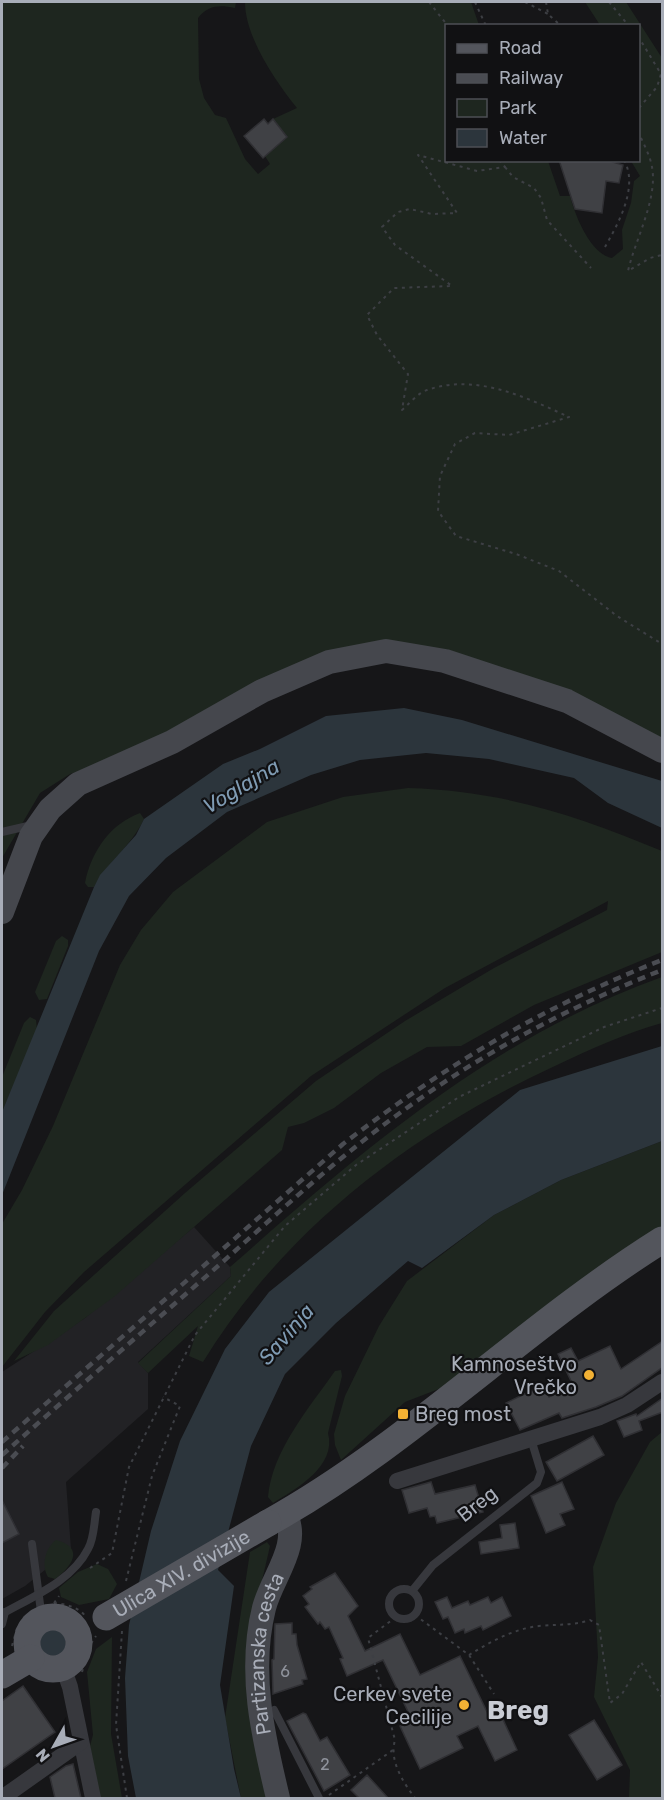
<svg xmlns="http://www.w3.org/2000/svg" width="664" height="1800" font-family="Rubik,sans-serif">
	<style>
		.built { fill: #222225 }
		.green { fill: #1e261f }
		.water { fill: #2c353c }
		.building { fill: #404145; stroke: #303034; stroke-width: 1.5 }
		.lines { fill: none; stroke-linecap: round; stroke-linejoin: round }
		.path { stroke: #3d3f44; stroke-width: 2; stroke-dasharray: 3 4.5; stroke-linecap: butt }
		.lane { stroke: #37383d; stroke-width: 8 }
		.street { stroke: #37383d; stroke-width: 16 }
		.secondary { stroke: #45474d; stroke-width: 24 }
		.primary { stroke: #53555c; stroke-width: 27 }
		.rail { stroke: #4a4c52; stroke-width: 4.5; stroke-dasharray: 8 6; stroke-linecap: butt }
		.primary-bridge { stroke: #53555c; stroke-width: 27 }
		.poi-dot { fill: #f2b134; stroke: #111113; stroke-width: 2 }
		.labels { text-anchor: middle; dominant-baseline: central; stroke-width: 4.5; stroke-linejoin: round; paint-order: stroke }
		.number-label { font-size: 16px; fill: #8e929b }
		.poi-label { font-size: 20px; fill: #a8adb8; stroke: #111113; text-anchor: end }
		.street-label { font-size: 20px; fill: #a8adb8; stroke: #111113 }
		.water-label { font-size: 21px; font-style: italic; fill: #7f9bb3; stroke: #111113 }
		.district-label { font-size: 26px; font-weight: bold; fill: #c9ccd4; stroke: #111113 }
	</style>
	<rect width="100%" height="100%" fill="#161618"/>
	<!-- built -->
	<path class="built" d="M 194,1227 L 230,1267 L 231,1276 L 138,1362 L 148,1373 L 148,1409 L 66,1482 L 71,1549 L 25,1586 L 2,1599 L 2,1372 L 85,1318 Z"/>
	<!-- green -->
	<g class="green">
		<path d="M 2,2 L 236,2 L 235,8 C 219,5 209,5 198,18 L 199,79 L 204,98 L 215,115 L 226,118 L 245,159 L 258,174 L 270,164 L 265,156 L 287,137 L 273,119 L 297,108 C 276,82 245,37 245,2 L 471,2 L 479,25 L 446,26 L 446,160 L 548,161 L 560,196 L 570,196 C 575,215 590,254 612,258 L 623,249 L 622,230 L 631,203 L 634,181 L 640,176 L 631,161 L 638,160 L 638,26 L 600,25 L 585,2 L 626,2 L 662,58 L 662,741 L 390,643 L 137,752 L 70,774 L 40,793 L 2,858 Z"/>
		<path d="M 408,788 C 503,791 576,815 662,851 L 662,952 L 534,1005 L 461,1046 L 427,1047 L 381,1073 L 334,1108 L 304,1123 L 288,1127 L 282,1150 L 115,1296 L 48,1345 L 14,1361 L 54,1311 L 185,1193 L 316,1081 L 405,1021 L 494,968 L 607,910 L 608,901 L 445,988 L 311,1076 L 84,1272 L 45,1312 L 2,1367 L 2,1224 L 22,1190 L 53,1126 L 120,965 L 141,930 L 173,892 L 267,822 L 343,797 Z"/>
		<path d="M 140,813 L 144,819 C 132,845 108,862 94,887 L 88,887 L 85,883 C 91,852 110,824 140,813 Z"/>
		<path d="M 62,936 L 68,940 L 68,946 L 47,999 L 39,1000 L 35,992 L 56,941 Z"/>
		<path d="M 662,977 L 662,1023 C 626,1033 591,1049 557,1065 C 415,1130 285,1228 203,1362 L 189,1356 L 198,1326 L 148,1373 L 138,1363 L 231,1276 L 230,1267 C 364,1149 492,1038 662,977 Z"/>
		<path d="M 30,1017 L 36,1020 L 37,1030 L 2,1112 L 2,1077 L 24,1023 Z"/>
		<path d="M 662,1141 L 662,1229 L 449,1385 L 405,1402 L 341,1460 L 335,1445 L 334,1434 L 345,1396 L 379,1326 L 407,1281 L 494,1215 L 561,1180 Z"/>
		<path d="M 341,1370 L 342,1376 L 328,1433 C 337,1466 296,1489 273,1503 L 268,1497 C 272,1451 309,1408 335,1371 Z"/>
		<path d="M 662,1432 L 662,1798 L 629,1798 L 630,1770 L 594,1697 L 598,1657 L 593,1567 L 616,1503 L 650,1442 Z"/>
		<path d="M 56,1540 C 86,1548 71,1567 55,1579 L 48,1577 C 41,1566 45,1548 56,1540 Z"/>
		<path d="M 267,1542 L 270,1546 L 258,1598 L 269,1798 L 241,1798 L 225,1718 L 250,1552 Z"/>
		<path d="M 97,1564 L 108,1569 L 117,1584 L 109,1599 L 79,1605 L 61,1597 L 59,1588 L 78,1572 Z"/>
		<path d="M 112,1637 L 111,1734 L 122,1798 L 100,1798 L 90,1746 L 93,1735 L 87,1672 L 96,1649 Z"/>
	</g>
	<!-- water -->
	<g class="water">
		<path d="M 404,708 L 462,720 L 662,781 L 662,828 L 608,803 L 574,778 L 489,759 L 426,753 L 360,760 L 311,775 L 227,812 L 166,858 L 129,896 L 99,951 L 2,1195 L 2,1112 L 94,887 L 100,875 L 136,835 L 144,819 L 223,764 L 260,749 L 326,716 Z"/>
		<path d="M 662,1046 L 662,1141 L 561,1180 L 494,1215 L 422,1268 L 408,1261 L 336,1323 L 285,1374 L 251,1446 L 218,1570 L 234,1586 L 220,1685 L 234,1769 L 241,1798 L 136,1798 L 128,1756 L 125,1678 L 129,1625 L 151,1531 L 180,1441 L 225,1349 L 269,1292 L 520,1090 Z"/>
		<circle cx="53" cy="1643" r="13"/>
	</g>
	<!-- building -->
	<g class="building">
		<path d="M 264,119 L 268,124 L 273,119 L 287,137 L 263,158 L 244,136 Z"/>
		<path d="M 559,160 L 606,160 L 623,165 L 619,183 L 606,181 L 602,213 L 575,209 Z"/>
		<path d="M 663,1341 L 663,1367 L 622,1396 L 596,1407 L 562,1418 L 559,1413 L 520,1430 L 506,1403 L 543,1385 L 549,1397 L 573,1385 L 558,1354 L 571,1348 L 578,1361 L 610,1346 L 621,1369 Z"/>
		<path d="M 663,1398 L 663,1412 L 639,1421 L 642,1430 L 624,1437 L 617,1421 L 636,1414 L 637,1416 Z"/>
		<path d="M 593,1436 L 604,1455 L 557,1481 L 546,1462 Z"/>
		<path d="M 431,1482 L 435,1494 L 475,1485 L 483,1512 L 437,1523 L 435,1516 L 430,1517 L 427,1508 L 409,1513 L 402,1490 Z"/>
		<path d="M 562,1482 L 574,1509 L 560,1514 L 565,1525 L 546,1533 L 531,1496 Z"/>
		<path d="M 2,1500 L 19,1534 L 2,1543 Z"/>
		<path d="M 515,1523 L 519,1548 L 481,1554 L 479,1542 L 502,1538 L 500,1525 Z"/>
		<path d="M 335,1573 L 358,1606 L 348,1616 L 365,1651 L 400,1634 L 420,1675 L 460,1656 L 491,1720 L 501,1715 L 517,1750 L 495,1761 L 478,1726 L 457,1736 L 463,1748 L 420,1769 L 400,1726 L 412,1720 L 383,1660 L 347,1676 L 340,1659 L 343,1658 L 329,1627 L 325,1629 L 320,1622 L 318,1624 L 305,1607 L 309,1604 L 303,1596 L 312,1589 L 310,1587 Z"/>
		<path d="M 447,1597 L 452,1608 L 468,1601 L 470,1605 L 488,1597 L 491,1603 L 502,1597 L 511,1616 L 483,1630 L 481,1626 L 465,1633 L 464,1629 L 455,1633 L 448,1617 L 443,1619 L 435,1602 Z"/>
		<path d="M 292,1623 L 292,1634 L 296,1634 L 297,1645 L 307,1679 L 302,1680 L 303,1684 L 273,1694 L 272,1660 L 274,1659 L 275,1624 Z"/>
		<path d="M 23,1686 L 55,1732 L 2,1769 L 2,1701 Z"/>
		<path d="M 303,1713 L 306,1714 L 320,1741 L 327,1737 L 350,1775 L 324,1791 L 287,1721 Z"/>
		<path d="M 594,1720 L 622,1765 L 597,1780 L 569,1735 Z"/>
		<path d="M 73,1764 L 81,1798 L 55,1798 L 50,1777 L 66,1766 Z"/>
		<path d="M 367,1775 L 388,1798 L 359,1798 L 351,1790 Z"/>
	</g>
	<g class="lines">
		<!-- path -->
		<g class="path">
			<path d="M 429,2 L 448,26"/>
			<path d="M 475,2 L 486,26"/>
			<path d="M 525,2 L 548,14"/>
			<path d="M 546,2 L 548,14 L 561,26"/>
			<path d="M 609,2 L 629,26"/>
			<path d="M 638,36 L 661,74 L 657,87 L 638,109"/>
			<path d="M 638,131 C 643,143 650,155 652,167 C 658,199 635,240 628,271 L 650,258 L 662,255"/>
			<path d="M 499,160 L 505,167 L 477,171 L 418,155 L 457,213 L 432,214 L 410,209 L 398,212 L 382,227 L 395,245 L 452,286 L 394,288 L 367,315 L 377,335 L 408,374 L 402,410 C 409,404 418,393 427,390 C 476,373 525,397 569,417 L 509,435 L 475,433 L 455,444 L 440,476 L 438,511 L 456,536 L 516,554 L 559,571 L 617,616 L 662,644"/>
			<path d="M 505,167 L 513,177 L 534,188 L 541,198 L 547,220 L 591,268"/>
			<path d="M 605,247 C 618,224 639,187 624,160"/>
			<path d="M 90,1568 L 112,1553 L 129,1467 L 195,1335 L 285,1226 L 356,1165 L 459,1097 L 604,1027 L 662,1008"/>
			<path d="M 126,1581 L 152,1476 L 180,1406 L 163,1397"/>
			<path d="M 54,1603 L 59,1596"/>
			<path d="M 54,1603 C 65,1604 79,1607 86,1617"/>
			<path d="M 415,1615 L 469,1655 L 494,1694"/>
			<path d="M 396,1617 L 368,1638 L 395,1740 C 389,1761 403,1782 415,1798"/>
			<path d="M 122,1631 L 116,1725 L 127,1798"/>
			<path d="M 12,1646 L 17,1628 L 25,1616"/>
			<path d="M 469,1655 C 490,1642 513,1629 539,1626 C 557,1624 572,1626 590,1620 L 599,1625 L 610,1703 L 622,1694 L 641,1662 L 662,1697"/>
			<path d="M 82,1672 L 90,1645 L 96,1636"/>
			<path d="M 40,1676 L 52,1681"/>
			<path d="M 329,1795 L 393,1750"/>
		</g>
		<!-- lane -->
		<g class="lane">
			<path d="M 2,832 L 32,825"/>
			<path d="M 32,1544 L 42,1619"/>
			<circle cx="404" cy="1604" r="15"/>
			<path d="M 412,1591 L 433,1565 L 537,1483 L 541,1472 L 531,1439"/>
			<path d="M 2,1614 C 32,1597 72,1581 88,1549 C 94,1539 94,1524 96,1512"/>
			<path d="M 2,1624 L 5,1612"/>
			<path d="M 274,1710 L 319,1798"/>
		</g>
		<!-- street -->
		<g class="street">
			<path d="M 397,1481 L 600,1417 L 627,1405 L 662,1382"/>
			<path d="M 63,1667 L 70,1687 L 93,1798"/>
			<path d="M 2,1798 L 81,1742"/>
		</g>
		<!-- secondary -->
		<g class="secondary">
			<path d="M 2,912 L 31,836 L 50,809 L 78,784 L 172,742 L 262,691 L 329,662 L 386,651 L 445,661 L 567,701 L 662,751"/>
			<path id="s1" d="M 278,1798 C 263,1736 248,1672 264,1608 C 272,1577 302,1544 285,1514"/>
		</g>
		<!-- primary -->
		<g class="primary">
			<path d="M 268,1523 C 410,1444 525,1326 662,1240"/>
			<circle cx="53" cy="1643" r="26"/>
			<path d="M 2,1675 L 31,1658"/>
		</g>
		<!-- rail -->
		<g class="rail">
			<path d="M 2,1442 L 343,1144 C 448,1064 540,1008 662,960"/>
			<path d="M 2,1455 C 71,1394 140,1334 210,1273 C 273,1218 335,1159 404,1110 C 484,1052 571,1006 662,970"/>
			<path d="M 2,1468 L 23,1446"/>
		</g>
		<!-- primary-bridge -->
		<path class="primary-bridge" id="s2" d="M 106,1617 L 268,1523"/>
	</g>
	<!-- markers -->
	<g class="poi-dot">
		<circle cx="589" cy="1375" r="6"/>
		<rect x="397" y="1408" width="12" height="12" rx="3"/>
		<circle cx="464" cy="1705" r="6"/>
	</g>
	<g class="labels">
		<!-- number labels -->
		<g class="number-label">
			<text x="285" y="1671">6</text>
			<text x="325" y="1764">2</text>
		</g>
		<!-- poi labels -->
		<g class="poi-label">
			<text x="577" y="1364">Kamnoseštvo<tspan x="577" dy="23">Vrečko</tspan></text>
			<text x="415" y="1414" text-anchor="start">Breg most</text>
			<text x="452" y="1694">Cerkev svete<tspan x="452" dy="23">Cecilije</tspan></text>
		</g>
		<!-- street labels -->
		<g class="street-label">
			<text transform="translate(477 1504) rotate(-38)">Breg</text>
			<text stroke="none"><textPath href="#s2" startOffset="87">Ulica XIV. divizije</textPath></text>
			<text stroke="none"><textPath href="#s1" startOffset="147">Partizanska cesta</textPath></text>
		</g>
		<!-- water labels -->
		<g class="water-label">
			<text transform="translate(241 786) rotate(-31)">Voglajna</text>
			<text transform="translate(286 1334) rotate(-49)">Savinja</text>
		</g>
		<!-- district labels -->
		<g class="district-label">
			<text x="518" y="1710">Breg</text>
		</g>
	</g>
	<!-- border -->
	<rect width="664" height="1800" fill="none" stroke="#a8adb8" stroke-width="6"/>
	<!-- legend -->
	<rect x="445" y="24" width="195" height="138" fill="#111113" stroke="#4d4f55" stroke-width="1.5"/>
	<rect x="457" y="44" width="30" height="9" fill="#53555c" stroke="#4d4f55" stroke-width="1.5"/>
	<text x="499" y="54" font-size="18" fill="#a8adb8">Road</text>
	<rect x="457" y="74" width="30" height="9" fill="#4a4c52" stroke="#4d4f55" stroke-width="1.5"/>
	<text x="499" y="84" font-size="18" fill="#a8adb8">Railway</text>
	<rect x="457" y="99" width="30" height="18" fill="#1e261f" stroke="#4d4f55" stroke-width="1.5"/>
	<text x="499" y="114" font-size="18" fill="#a8adb8">Park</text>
	<rect x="457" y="129" width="30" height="18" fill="#2c353c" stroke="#4d4f55" stroke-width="1.5"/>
	<text x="499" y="144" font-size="18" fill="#a8adb8">Water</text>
	<!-- north arrow -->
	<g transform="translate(54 1746) rotate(230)" stroke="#111113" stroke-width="4.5" paint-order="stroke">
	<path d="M0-4.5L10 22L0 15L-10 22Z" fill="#a8adb8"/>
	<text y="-9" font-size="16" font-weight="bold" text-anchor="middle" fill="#a8adb8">N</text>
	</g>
</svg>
